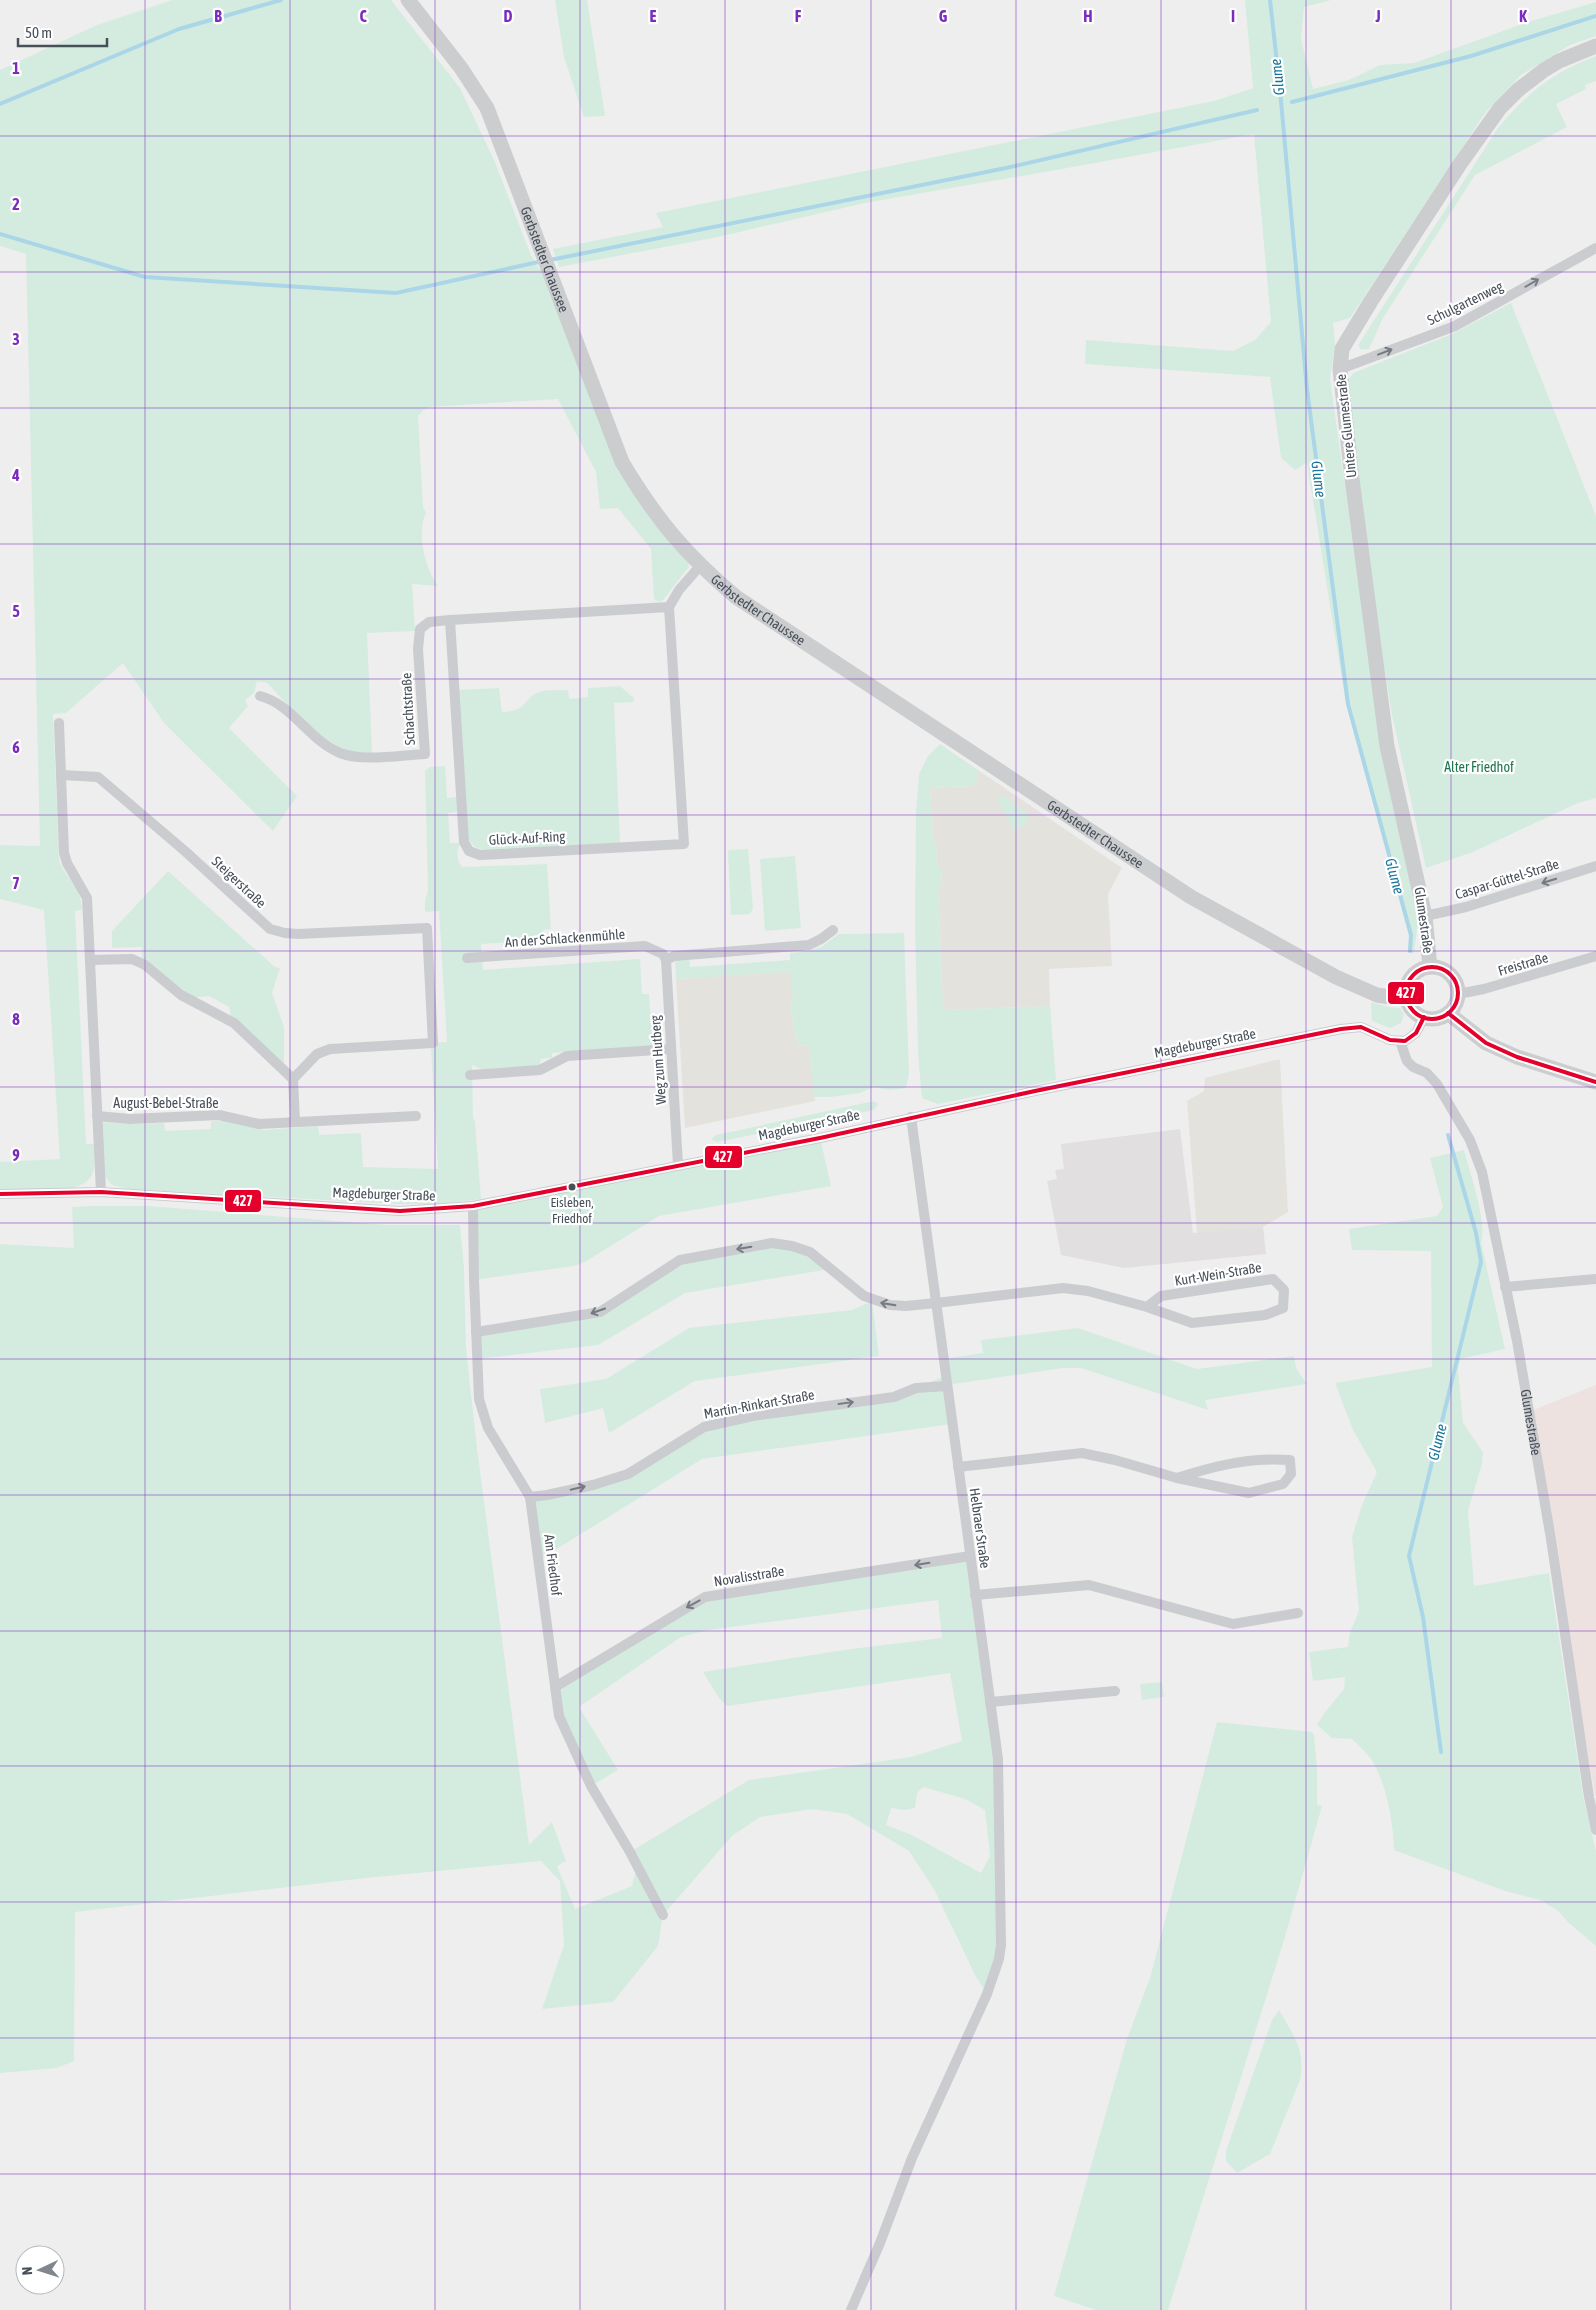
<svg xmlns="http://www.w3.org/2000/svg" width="1596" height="2310" font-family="'Asap Condensed',sans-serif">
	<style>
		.commercial { fill: #e4e2dc }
		.education { fill: #e1dfdf }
		.medical { fill: #ede2df }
		.green { fill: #d4ecdf; fill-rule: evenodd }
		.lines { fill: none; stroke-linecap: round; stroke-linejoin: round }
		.stream { stroke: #abd6e8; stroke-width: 4 }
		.street { stroke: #cacccf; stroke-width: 10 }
		.secondary { stroke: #cbcdcf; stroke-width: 15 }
		.bus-1-casing { stroke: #fff; stroke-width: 8 }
		.bus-1 { stroke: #e4002b; stroke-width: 4 }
		.oneway { stroke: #757b82 }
		.grid { fill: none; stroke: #7b2cbf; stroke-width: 1; stroke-opacity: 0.55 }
		.bus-dot { fill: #474f59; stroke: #fff; stroke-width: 2 }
		.labels { text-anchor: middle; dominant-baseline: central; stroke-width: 4.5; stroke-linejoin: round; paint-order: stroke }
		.bus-label { font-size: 13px; fill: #474f59; stroke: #fff }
		.street-label { font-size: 14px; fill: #474f59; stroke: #fff }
		.park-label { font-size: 14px; fill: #1d7550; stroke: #fff }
		.water-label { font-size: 15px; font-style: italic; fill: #16759c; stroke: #fff }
		.grid-label { font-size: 16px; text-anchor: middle; font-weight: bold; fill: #7b2cbf; stroke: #fff; stroke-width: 4.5; stroke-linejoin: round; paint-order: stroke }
		.line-badge { stroke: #fff; stroke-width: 2 }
		.badge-label { font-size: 14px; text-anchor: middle; font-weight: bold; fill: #fff }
	</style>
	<rect width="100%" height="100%" fill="#efeeee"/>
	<!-- commercial -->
	<g class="commercial">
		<path d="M 978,770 L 1122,868 L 1108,894 L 1112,966 L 1049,969 L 1050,1006 L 943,1010 L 938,886 L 942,886 L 941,868 L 937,868 L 936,842 L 933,842 L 930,788 L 973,786 L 978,780 Z"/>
		<path d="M 791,971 L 793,1001 L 790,1001 L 795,1036 L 800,1046 L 809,1045 L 815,1101 L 685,1128 L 676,979 Z"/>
		<path d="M 1275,1060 L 1280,1060 L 1288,1212 L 1263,1227 L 1197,1233 L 1187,1101 L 1204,1091 L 1205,1078 Z"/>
	</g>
	<!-- education -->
	<path class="education" d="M 1180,1129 L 1193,1233 L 1263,1227 L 1266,1254 L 1124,1268 L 1061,1255 L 1047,1181 L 1057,1179 L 1055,1170 L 1064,1169 L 1061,1144 Z"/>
	<!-- medical -->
	<path class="medical" d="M 1596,1385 L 1596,1796 L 1595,1796 L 1576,1681 L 1557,1541 L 1531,1411 Z"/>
	<!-- green -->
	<g class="green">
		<path d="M 172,0 L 391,0 L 460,88 L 494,160 L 531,255 L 539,269 L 542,269 L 616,460 L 688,560 L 689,567 L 663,600 L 659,602 L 654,599 L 651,549 L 618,508 L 600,509 L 596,472 L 558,399 L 429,407 L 423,410 L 418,416 L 423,507 L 426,513 C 416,533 425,568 438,586 L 412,584 L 415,631 L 367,633 L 372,753 C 360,752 348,751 337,747 C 314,737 285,701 267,683 L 257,681 L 254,693 L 245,700 L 248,706 L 229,728 L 297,796 L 273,831 L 164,723 L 123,663 L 66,713 L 53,714 L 59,860 C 67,881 81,886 82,910 L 75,911 L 86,1144 L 94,1144 C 94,1154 97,1169 90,1178 C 78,1195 20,1193 0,1194 L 0,1162 L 60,1159 L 44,910 L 0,899 L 0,845 L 40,846 L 26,254 L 0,246 L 0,70 L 97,25 Z"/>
		<path d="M 555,0 L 587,0 L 605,116 L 584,117 L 564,57 Z"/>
		<path d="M 1245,0 L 1331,0 L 1304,7 L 1301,39 L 1313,89 L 1349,80 L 1380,65 L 1414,63 L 1528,22 L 1596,2 L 1596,36 L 1570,45 L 1521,75 L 1485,113 L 1350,318 L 1333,323 L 1335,345 L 1330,379 L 1365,629 L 1418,920 L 1414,953 L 1408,953 L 1409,936 L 1346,704 L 1307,463 L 1295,470 L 1281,458 L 1270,377 L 1085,364 L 1086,340 L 1233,351 L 1255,340 L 1271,322 L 1254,134 L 1062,169 L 865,203 L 718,237 L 559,267 L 553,249 L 663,227 L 656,213 L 1214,101 L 1253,88 Z"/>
		<path d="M 1596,56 L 1596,81 L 1585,85 L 1586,89 L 1556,104 L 1567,127 L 1475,175 L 1383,318 L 1369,349 L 1361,350 L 1358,345 L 1498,128 C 1527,93 1553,72 1596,56 Z"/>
		<path d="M 1511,303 L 1596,516 L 1596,798 L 1578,803 L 1473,852 L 1426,868 L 1392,715 L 1383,659 L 1346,384 L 1353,373 L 1452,334 Z"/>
		<path d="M 620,686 L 634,698 L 634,702 L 614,703 L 620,843 L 490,850 C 476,850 472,846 466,834 L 458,690 L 499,688 L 502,712 C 530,711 522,698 539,692 C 548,689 559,691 568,690 L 569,699 L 588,697 L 588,688 Z"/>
		<path d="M 940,744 L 978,770 L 978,780 L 973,786 L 930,788 L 933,841 L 936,842 L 937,868 L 941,868 L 942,886 L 938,886 L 943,1010 L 1050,1006 L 1056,1080 L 938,1104 L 922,1098 L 918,1055 L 915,925 L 916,812 L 919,774 L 928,756 Z"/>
		<path d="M 445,766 L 447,798 L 457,797 L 458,812 L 448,813 L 450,843 L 460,843 C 457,851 456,860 462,867 L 547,864 L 551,929 L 543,930 L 543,940 L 481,944 L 483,970 L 640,959 L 642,994 L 649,994 L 653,1047 L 552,1053 L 552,1058 L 540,1059 L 541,1066 L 481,1069 L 472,1065 L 473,1117 L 475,1122 L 481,1199 L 441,1204 L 399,1204 L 129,1189 L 112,1185 L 104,1175 L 102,1122 L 133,1124 L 164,1123 L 165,1131 L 211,1129 L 211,1121 L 225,1121 L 264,1130 L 318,1126 L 319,1135 L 361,1133 L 363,1167 L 438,1169 L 431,1049 L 435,1043 L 447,1042 L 439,911 L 425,912 L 425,900 L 428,891 L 425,771 L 430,767 Z"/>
		<path d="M 1000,794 L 1028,813 L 1028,819 L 1023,828 L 1013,829 L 998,802 Z"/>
		<path d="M 748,849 L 753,908 L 750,914 L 731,915 L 728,853 L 729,850 Z"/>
		<path d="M 795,856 L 801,928 L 765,931 L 760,859 Z"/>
		<path d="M 168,871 L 275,967 L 280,968 L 272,993 L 284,1027 L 284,1067 L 231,1018 L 229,1007 L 209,996 L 190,998 L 142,958 L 142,947 L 112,948 L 112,931 Z"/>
		<path d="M 904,933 L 909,1074 L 906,1088 L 890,1090 L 874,1087 L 860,1093 L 831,1097 L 814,1097 L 809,1045 L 800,1046 L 795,1036 L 790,1001 L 793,1001 L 790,972 L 676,979 L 675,960 L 689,959 L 690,967 L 790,960 L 790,953 L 808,951 L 821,947 L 839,934 Z"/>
		<path d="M 1371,1002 L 1388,1007 L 1400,1008 L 1404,1015 L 1401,1023 L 1390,1028 L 1372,1021 Z"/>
		<path d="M 874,1101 L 878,1104 L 874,1110 L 717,1142 L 711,1139 L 716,1135 Z"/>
		<path d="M 820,1138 L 831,1186 L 659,1216 L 585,1262 L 574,1266 L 474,1280 L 473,1206 Z"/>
		<path d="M 1464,1150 C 1469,1169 1488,1225 1481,1242 L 1505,1349 L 1460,1359 L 1458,1370 L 1463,1423 L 1483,1452 L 1482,1464 L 1468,1511 L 1474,1586 L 1549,1573 L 1584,1801 L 1596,1851 L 1596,1946 L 1570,1924 L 1557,1910 L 1540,1900 L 1505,1891 L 1394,1850 C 1393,1821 1387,1785 1371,1759 C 1366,1752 1358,1745 1352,1739 L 1332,1738 L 1317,1725 L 1326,1711 L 1344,1689 L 1345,1677 L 1313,1681 L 1309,1652 L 1348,1647 L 1350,1632 L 1359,1611 L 1352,1537 L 1362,1505 L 1377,1472 L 1353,1430 L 1335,1383 L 1432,1367 L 1431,1251 L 1352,1250 L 1349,1229 L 1437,1216 L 1443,1207 L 1430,1158 Z"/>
		<path d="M 91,1206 L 148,1206 L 387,1225 L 460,1225 L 464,1268 L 466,1348 L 477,1448 L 529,1845 L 552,1822 L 566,1861 L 557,1866 L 575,1909 L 632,1886 L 637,1865 L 630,1852 L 749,1780 L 911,1757 L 962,1741 L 950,1673 L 727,1706 L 719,1698 L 703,1672 L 851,1649 L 942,1638 L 938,1600 L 708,1630 L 681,1637 L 579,1707 L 618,1770 L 591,1786 L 559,1716 L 555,1687 L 694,1603 L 970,1556 L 998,1759 L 1001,1945 L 987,1994 L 975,1975 L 934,1889 L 909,1851 L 847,1814 L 812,1809 L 760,1817 L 732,1836 L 663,1915 L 658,1946 L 613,2002 L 542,2009 L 564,1945 L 560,1881 L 541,1861 L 366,1878 L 75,1912 L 74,2061 L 57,2068 L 0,2073 L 0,1244 L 74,1248 L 72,1207 ZM 923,1787 L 965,1799 L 985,1810 L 990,1856 L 981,1873 L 912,1835 L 886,1825 L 891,1808 L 904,1810 L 915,1808 L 917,1793 Z"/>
		<path d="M 772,1243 L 792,1246 L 830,1269 L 685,1293 L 598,1345 L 477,1359 L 476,1332 L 589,1314 L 680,1260 Z"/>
		<path d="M 872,1301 L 879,1356 L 695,1381 L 609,1433 L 603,1408 L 545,1423 L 540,1389 L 606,1379 L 689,1328 L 852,1310 Z"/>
		<path d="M 1078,1328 L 1197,1369 L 1294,1356 L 1296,1368 L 1307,1384 L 1205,1400 L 1208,1410 L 1081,1368 L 1063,1368 L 947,1385 L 952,1424 L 702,1459 L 539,1560 L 530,1497 L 628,1474 L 704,1427 L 894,1397 L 945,1376 L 943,1359 L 983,1353 L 981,1340 Z"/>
		<path d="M 1162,1682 L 1164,1697 L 1142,1700 L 1140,1684 Z"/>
		<path d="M 1217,1722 L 1312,1732 L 1314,1735 L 1317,1768 L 1317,1805 L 1322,1806 L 1285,1937 L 1168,2310 L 1096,2310 L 1054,2296 L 1127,2039 L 1150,1978 Z"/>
		<path d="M 1279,2010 C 1293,2034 1306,2050 1300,2080 L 1270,2154 L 1237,2173 L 1226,2161 L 1226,2151 L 1272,2020 Z"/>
	</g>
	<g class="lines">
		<!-- stream -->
		<g class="stream">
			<path d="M 1270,0 L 1280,90 L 1307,389 L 1348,704 L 1411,935 L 1410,951"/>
			<path d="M 1292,102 L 1471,56 L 1596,16"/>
			<path d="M 0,104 L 179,29 L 281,0"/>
			<path d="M 0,234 L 145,277 L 396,293 L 543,261"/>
			<path d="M 550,260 L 1006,168 L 1257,110"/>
			<path d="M 1441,1752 L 1423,1617 L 1409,1556 L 1481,1262 L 1476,1233 L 1448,1135"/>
		</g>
		<!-- street -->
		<g class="street">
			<path d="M 1340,369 L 1455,326 L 1596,248"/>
			<path d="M 669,607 L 450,620 L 464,842 L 469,851 L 480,855 L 684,844 L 669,607 L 679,590 L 700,566"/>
			<path d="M 260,696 C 294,705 308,740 340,753 C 363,762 401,755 425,754 L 418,649 L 420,629 L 429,622 L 450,620"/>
			<path d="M 59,723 L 64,853 L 67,863 L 87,898 L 101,1192"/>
			<path d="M 62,775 L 98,777 L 186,852 L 270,929 L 285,933 L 298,934 L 427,928 L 433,1043 L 330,1049 L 317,1054 L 293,1079"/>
			<path d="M 1425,916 L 1466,907 L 1596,866"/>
			<path d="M 467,958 L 645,946 L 663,954 L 666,960 L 678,1165"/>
			<path d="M 90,960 L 132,959 L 145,965 L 181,995 L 234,1023 L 293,1079 L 295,1122"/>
			<path d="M 666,960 L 674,956 L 809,945 L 821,939 L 833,930"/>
			<path d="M 1458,994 L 1484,989 L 1596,956"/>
			<path id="s1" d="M 1400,1041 L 1407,1061 L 1413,1067 L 1427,1073 L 1437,1084 L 1470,1140 L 1482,1172 L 1517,1341 L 1551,1539 L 1589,1797 L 1596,1830"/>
			<path d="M 470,1075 L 540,1070 L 567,1056 L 671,1049"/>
			<path d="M 97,1116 L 130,1119 L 219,1115 L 259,1124 L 416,1116"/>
			<path d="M 0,1194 L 101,1192 L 400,1211 L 473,1206 L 820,1138 L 1035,1091 L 1341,1029 L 1361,1027 L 1390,1040 L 1405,1041 L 1416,1033 L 1424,1017"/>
			<path d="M 473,1206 L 474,1280 L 479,1399 L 488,1428 L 530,1497 L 559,1716 L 591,1786 L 630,1852 L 663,1915"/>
			<path d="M 1505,1287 L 1596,1279"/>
			<path d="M 476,1332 L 600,1312 L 680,1260 L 772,1243 L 792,1246 L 810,1252 L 864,1296 L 890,1305 L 906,1306 L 936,1303 L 1063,1288 L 1088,1291 L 1147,1307 L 1192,1323 L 1265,1315 L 1283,1308 L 1284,1290 L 1273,1279 L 1161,1296 L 1147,1307"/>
			<path d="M 958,1467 L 1082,1453 L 1115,1460 L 1177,1478 L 1249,1493 L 1283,1484 L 1291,1474 L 1290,1460 C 1250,1457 1214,1466 1177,1478"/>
			<path d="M 530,1497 L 547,1495 L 593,1485 L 628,1474 L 704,1427 L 753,1416 L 894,1397 L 916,1388 L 947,1386"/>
			<path d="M 975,1595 L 1089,1585 L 1233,1624 L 1298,1613"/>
			<path d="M 555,1687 L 705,1597 L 970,1556"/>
			<path d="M 990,1702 L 1115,1691"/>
			<path d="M 851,2310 L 880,2243 L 912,2158 L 987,1994 L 999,1959 L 1001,1945 L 998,1759 L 911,1117"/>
		</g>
		<!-- secondary -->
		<g class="secondary">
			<path id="s2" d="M 408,0 L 461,68 L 487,108 L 622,462 C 656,519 685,554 736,597 L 1191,897 L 1336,977 L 1377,995 L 1390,997 L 1407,996"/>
			<path d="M 1430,967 L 1425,916 L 1387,746 L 1352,479 L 1340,369 L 1342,349 L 1371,301 L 1460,164 L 1500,108 L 1518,90 L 1544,70 L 1559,61 L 1596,46"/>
			<circle cx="1432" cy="993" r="26"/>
			<path d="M 1448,1013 L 1486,1043 L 1517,1057 L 1596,1082"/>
		</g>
		<!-- bus-1 casing -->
		<g class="bus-1-casing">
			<g id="bus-1">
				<circle cx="1432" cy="993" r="26"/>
				<path d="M 1448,1013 L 1486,1043 L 1517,1057 L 1596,1082"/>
				<path d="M 0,1194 L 101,1192 L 400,1211 L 473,1206 L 820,1138 L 1035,1091 L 1341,1029 L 1361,1027 L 1390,1040 L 1405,1041 L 1416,1033 L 1424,1017"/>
			</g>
		</g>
		<!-- bus-1 -->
		<use href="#bus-1" class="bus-1"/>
	</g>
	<!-- one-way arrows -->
	<defs><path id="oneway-shaft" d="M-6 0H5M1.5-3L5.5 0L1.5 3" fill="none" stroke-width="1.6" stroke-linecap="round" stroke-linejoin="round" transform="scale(1.25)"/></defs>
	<g class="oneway">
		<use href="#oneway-shaft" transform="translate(1532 283) rotate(-30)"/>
		<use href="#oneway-shaft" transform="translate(1385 352) rotate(-21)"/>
		<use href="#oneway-shaft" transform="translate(1549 881) rotate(163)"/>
		<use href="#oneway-shaft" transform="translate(744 1248) rotate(170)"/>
		<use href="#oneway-shaft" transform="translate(888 1304) rotate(-170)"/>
		<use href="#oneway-shaft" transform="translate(598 1311) rotate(161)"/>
		<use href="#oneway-shaft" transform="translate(846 1403) rotate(-8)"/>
		<use href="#oneway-shaft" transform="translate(578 1488) rotate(-13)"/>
		<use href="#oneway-shaft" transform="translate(922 1564) rotate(171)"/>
		<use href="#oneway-shaft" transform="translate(693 1604) rotate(151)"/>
	</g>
	<!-- grid -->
	<path class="grid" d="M 145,0 L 145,2310M 290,0 L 290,2310M 435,0 L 435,2310M 580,0 L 580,2310M 725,0 L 725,2310M 871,0 L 871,2310M 1016,0 L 1016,2310M 1161,0 L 1161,2310M 1306,0 L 1306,2310M 1451,0 L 1451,2310M 0,136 L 1596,136M 0,272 L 1596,272M 0,408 L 1596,408M 0,544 L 1596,544M 0,679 L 1596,679M 0,815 L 1596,815M 0,951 L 1596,951M 0,1087 L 1596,1087M 0,1223 L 1596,1223M 0,1359 L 1596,1359M 0,1495 L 1596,1495M 0,1631 L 1596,1631M 0,1766 L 1596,1766M 0,1902 L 1596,1902M 0,2038 L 1596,2038M 0,2174 L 1596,2174"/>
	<!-- markers -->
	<circle class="bus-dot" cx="572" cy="1187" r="4.5"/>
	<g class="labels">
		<!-- bus labels -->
		<g class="bus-label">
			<text x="572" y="1202">Eisleben,<tspan x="572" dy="16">Friedhof</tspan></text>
		</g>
		<!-- street labels -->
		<g class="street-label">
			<text stroke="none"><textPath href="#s2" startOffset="296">Gerbstedter Chaussee</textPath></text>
			<text transform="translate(1465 303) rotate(-26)">Schulgartenweg</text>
			<text transform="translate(1346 426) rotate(-96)">Untere Glumestraße</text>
			<text stroke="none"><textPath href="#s2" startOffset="716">Gerbstedter Chaussee</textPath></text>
			<text transform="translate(408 709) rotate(-93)">Schachtstraße</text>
			<text stroke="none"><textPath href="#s2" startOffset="1121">Gerbstedter Chaussee</textPath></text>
			<text transform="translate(527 838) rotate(-3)">Glück-Auf-Ring</text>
			<text transform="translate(1507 879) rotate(-17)">Caspar-Güttel-Straße</text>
			<text transform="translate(239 882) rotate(43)">Steigerstraße</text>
			<text transform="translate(1424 920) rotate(82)">Glumestraße</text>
			<text transform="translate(565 938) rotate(-4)">An der Schlackenmühle</text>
			<text transform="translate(1523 964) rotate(-16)">Freistraße</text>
			<text transform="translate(1205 1043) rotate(-11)">Magdeburger Straße</text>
			<text transform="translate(658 1060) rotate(-94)">Weg zum Hutberg</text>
			<text x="166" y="1103">August-Bebel-Straße</text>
			<text transform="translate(809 1125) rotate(-12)">Magdeburger Straße</text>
			<text transform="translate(384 1194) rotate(2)">Magdeburger Straße</text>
			<text transform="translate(1218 1274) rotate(-9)">Kurt-Wein-Straße</text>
			<text transform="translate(759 1404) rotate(-10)">Martin-Rinkart-Straße</text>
			<text stroke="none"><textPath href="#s1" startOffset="414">Glumestraße</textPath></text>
			<text transform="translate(980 1528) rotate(82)">Helbraer Straße</text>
			<text transform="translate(553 1565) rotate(83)">Am Friedhof</text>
			<text transform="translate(749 1576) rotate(-9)">Novalisstraße</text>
		</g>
		<!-- park labels -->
		<g class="park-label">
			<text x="1479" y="767">Alter Friedhof</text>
		</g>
		<!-- water labels -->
		<g class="water-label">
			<text transform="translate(1277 77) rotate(-96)">Glume</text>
			<text transform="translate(1319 479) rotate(83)">Glume</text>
			<text transform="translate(1395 876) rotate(75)">Glume</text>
			<text transform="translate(1437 1442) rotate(-76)">Glume</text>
		</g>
	</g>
	<g class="grid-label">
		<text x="218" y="22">B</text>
		<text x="363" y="22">C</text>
		<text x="508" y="22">D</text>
		<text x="653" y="22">E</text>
		<text x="798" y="22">F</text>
		<text x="943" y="22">G</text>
		<text x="1088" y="22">H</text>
		<text x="1233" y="22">I</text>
		<text x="1378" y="22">J</text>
		<text x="1523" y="22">K</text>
		<text x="16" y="74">1</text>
		<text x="16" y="210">2</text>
		<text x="16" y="345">3</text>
		<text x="16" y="481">4</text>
		<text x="16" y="617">5</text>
		<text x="16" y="753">6</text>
		<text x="16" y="889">7</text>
		<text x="16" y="1025">8</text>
		<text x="16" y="1161">9</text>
	</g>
	<g class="line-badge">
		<rect x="1387" y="981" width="38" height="24" rx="5" fill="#e4002b"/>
		<rect x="704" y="1145" width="39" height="24" rx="5" fill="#e4002b"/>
		<rect x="224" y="1189" width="38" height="24" rx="5" fill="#e4002b"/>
	</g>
	<g class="badge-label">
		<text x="1406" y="998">427</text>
		<text x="723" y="1162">427</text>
		<text x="243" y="1206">427</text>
	</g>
	<!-- north arrow -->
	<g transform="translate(40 2270) rotate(266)"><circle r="24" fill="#ffffff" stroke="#b5b9bd"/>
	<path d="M0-4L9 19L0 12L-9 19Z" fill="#82878d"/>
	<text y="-8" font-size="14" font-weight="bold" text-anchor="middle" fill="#474f59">N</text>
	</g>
	<!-- scale -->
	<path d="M18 38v8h89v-8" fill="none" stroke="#474f59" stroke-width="2.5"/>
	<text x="25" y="38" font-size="15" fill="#474f59" stroke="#ffffff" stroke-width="4" paint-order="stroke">50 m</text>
</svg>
